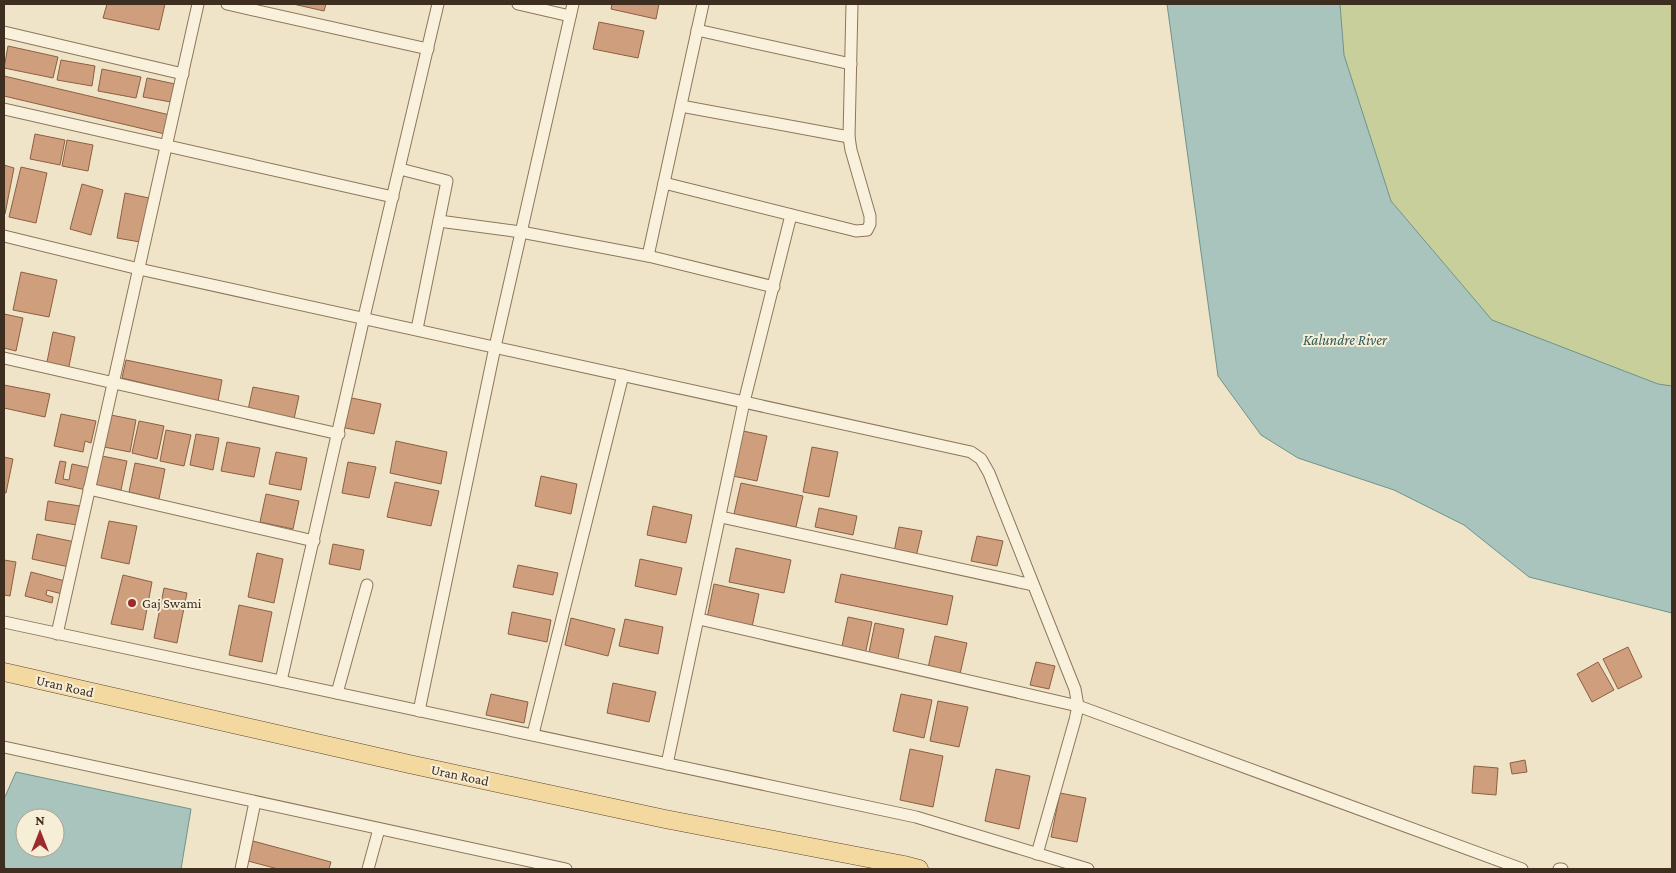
<svg xmlns="http://www.w3.org/2000/svg" width="1676" height="873" font-family="'Crimson Pro',serif">
	<style>
		.green { fill: #c9cf9b }
		.water { fill: #a9c4bc; stroke: #6f938a; fill-rule: evenodd }
		.building { fill: #cf9f7d; stroke: #8d5f41 }
		.lines { fill: none; stroke-linecap: round; stroke-linejoin: round }
		.street-casing { stroke: #8d765c; stroke-width: 13 }
		.primary-casing { stroke: #5b4430; stroke-width: 19 }
		.street { stroke: #faf1dc; stroke-width: 11 }
		.primary { stroke: #f3d9a0; stroke-width: 18 }
		.poi-dot { fill: #9e2a2b; stroke: #f7eed8; stroke-width: 2 }
		.labels { text-anchor: middle; dominant-baseline: central; stroke-width: 4; stroke-linejoin: round; paint-order: stroke }
		.poi-label { font-size: 14px; fill: #3d2e20; stroke: #f7eed8; text-anchor: start }
		.street-label { font-size: 14px; fill: #3d2e20; stroke: #f7eed8 }
		.water-label { font-size: 15px; font-style: italic; fill: #2f5d5a; stroke: #f7eed8 }
	</style>
	<rect width="100%" height="100%" fill="#f0e4c8"/>
	<!-- green -->
	<path class="green" d="M 1340,4 L 1672,4 L 1672,386 L 1658,385 L 1492,320 L 1391,201 L 1344,55 Z"/>
	<!-- water -->
	<g class="water">
		<path d="M 1167,4 L 1340,4 L 1344,55 L 1391,201 L 1492,320 L 1658,384 L 1672,386 L 1672,613 L 1529,577 L 1464,525 L 1394,490 L 1298,458 L 1261,435 L 1218,376 Z"/>
		<path d="M 16,772 L 191,809 L 181,869 L 6,869 L 4,865 L 4,799 ZM 25,818 L 55,818 L 55,848 L 25,848 Z"/>
	</g>
	<!-- building -->
	<g class="building">
		<path d="M 107,4 L 165,4 L 159,30 L 103,18 Z"/>
		<path d="M 293,4 L 326,4 L 324,11 Z"/>
		<path d="M 612,4 L 659,4 L 656,19 L 611,9 Z"/>
		<path d="M 599,22 L 644,31 L 638,58 L 593,49 Z"/>
		<path d="M 8,46 L 58,57 L 53,78 L 4,68 Z"/>
		<path d="M 61,60 L 95,66 L 92,86 L 57,80 Z"/>
		<path d="M 102,69 L 141,77 L 136,98 L 98,91 Z"/>
		<path d="M 4,76 L 170,115 L 165,134 L 4,96 Z"/>
		<path d="M 147,78 L 175,84 L 171,102 L 143,97 Z"/>
		<path d="M 35,134 L 65,140 L 60,165 L 30,159 Z"/>
		<path d="M 67,140 L 93,145 L 88,171 L 62,166 Z"/>
		<path d="M 4,165 L 14,168 L 5,214 L 4,214 Z"/>
		<path d="M 21,167 L 47,173 L 36,223 L 9,217 Z"/>
		<path d="M 82,184 L 103,190 L 91,235 L 70,229 Z"/>
		<path d="M 125,193 L 149,198 L 140,242 L 117,238 Z"/>
		<path d="M 21,272 L 57,280 L 49,317 L 13,310 Z"/>
		<path d="M 4,314 L 23,318 L 16,351 L 4,348 Z"/>
		<path d="M 53,332 L 75,337 L 68,371 L 46,367 Z"/>
		<path d="M 126,360 L 222,380 L 218,401 L 122,378 Z"/>
		<path d="M 4,385 L 50,394 L 45,417 L 4,408 Z"/>
		<path d="M 253,387 L 299,396 L 292,428 L 246,419 Z"/>
		<path d="M 347,397 L 381,404 L 374,434 L 341,427 Z"/>
		<path d="M 61,414 L 96,421 L 91,443 L 85,441 L 83,452 L 54,446 Z"/>
		<path d="M 111,415 L 136,420 L 130,452 L 104,447 Z"/>
		<path d="M 139,421 L 164,426 L 157,459 L 132,453 Z"/>
		<path d="M 166,430 L 191,435 L 184,466 L 160,461 Z"/>
		<path d="M 743,431 L 767,436 L 757,481 L 733,476 Z"/>
		<path d="M 196,434 L 219,438 L 213,470 L 190,465 Z"/>
		<path d="M 396,441 L 447,452 L 441,484 L 390,473 Z"/>
		<path d="M 227,442 L 260,448 L 254,477 L 221,471 Z"/>
		<path d="M 812,447 L 838,452 L 829,497 L 803,492 Z"/>
		<path d="M 276,452 L 307,458 L 301,490 L 269,484 Z"/>
		<path d="M 102,456 L 127,461 L 121,490 L 96,485 Z"/>
		<path d="M 4,457 L 13,459 L 6,493 L 4,493 Z"/>
		<path d="M 60,461 L 66,462 L 63,479 L 69,480 L 72,464 L 91,468 L 86,490 L 55,483 Z"/>
		<path d="M 348,462 L 376,467 L 369,498 L 342,493 Z"/>
		<path d="M 135,463 L 165,469 L 159,499 L 129,492 Z"/>
		<path d="M 541,476 L 577,484 L 571,514 L 535,506 Z"/>
		<path d="M 395,482 L 439,491 L 431,526 L 387,517 Z"/>
		<path d="M 741,483 L 803,496 L 796,527 L 734,514 Z"/>
		<path d="M 266,494 L 299,501 L 293,529 L 260,522 Z"/>
		<path d="M 48,501 L 80,506 L 77,525 L 45,520 Z"/>
		<path d="M 653,506 L 692,515 L 686,543 L 647,535 Z"/>
		<path d="M 819,508 L 857,516 L 853,535 L 815,527 Z"/>
		<path d="M 109,521 L 137,526 L 129,564 L 101,558 Z"/>
		<path d="M 899,527 L 922,531 L 916,557 L 894,552 Z"/>
		<path d="M 37,534 L 75,542 L 69,567 L 32,559 Z"/>
		<path d="M 977,536 L 1003,541 L 997,566 L 971,561 Z"/>
		<path d="M 333,544 L 364,550 L 360,570 L 329,564 Z"/>
		<path d="M 736,548 L 791,560 L 784,593 L 729,582 Z"/>
		<path d="M 257,553 L 283,559 L 274,603 L 248,597 Z"/>
		<path d="M 640,559 L 682,568 L 676,595 L 635,586 Z"/>
		<path d="M 4,560 L 16,562 L 10,596 L 4,595 Z"/>
		<path d="M 518,565 L 558,573 L 553,595 L 513,587 Z"/>
		<path d="M 31,572 L 65,581 L 62,594 L 47,590 L 46,595 L 53,597 L 52,603 L 25,596 Z"/>
		<path d="M 841,574 L 953,596 L 947,625 L 835,602 Z"/>
		<path d="M 123,575 L 152,582 L 143,630 L 111,624 Z"/>
		<path d="M 714,584 L 759,594 L 752,627 L 707,618 Z"/>
		<path d="M 164,588 L 187,593 L 177,643 L 154,638 Z"/>
		<path d="M 239,605 L 272,612 L 262,662 L 229,655 Z"/>
		<path d="M 512,612 L 551,620 L 547,642 L 508,634 Z"/>
		<path d="M 848,617 L 872,622 L 865,655 L 841,651 Z"/>
		<path d="M 571,618 L 615,629 L 608,656 L 565,645 Z"/>
		<path d="M 625,619 L 663,627 L 658,654 L 619,646 Z"/>
		<path d="M 875,623 L 904,629 L 897,663 L 868,657 Z"/>
		<path d="M 935,636 L 967,643 L 960,674 L 928,668 Z"/>
		<path d="M 1628,647 L 1642,677 L 1618,689 L 1603,659 Z"/>
		<path d="M 1036,662 L 1055,666 L 1049,689 L 1030,685 Z"/>
		<path d="M 1598,662 L 1614,690 L 1592,702 L 1577,674 Z"/>
		<path d="M 613,683 L 656,692 L 649,722 L 607,713 Z"/>
		<path d="M 491,694 L 528,702 L 524,723 L 486,715 Z"/>
		<path d="M 901,694 L 932,700 L 924,738 L 893,731 Z"/>
		<path d="M 938,701 L 968,707 L 959,747 L 930,741 Z"/>
		<path d="M 910,749 L 943,756 L 933,807 L 900,800 Z"/>
		<path d="M 1525,760 L 1527,772 L 1512,774 L 1510,763 Z"/>
		<path d="M 1474,766 L 1498,768 L 1496,795 L 1472,793 Z"/>
		<path d="M 996,769 L 1030,776 L 1019,829 L 985,821 Z"/>
		<path d="M 1060,793 L 1086,798 L 1077,842 L 1051,837 Z"/>
		<path d="M 253,841 L 331,862 L 329,869 L 278,869 L 248,861 Z"/>
	</g>
	<g class="lines">
		<!-- street casing -->
		<g class="street-casing">
			<g id="street">
				<path d="M 227,4 L 428,49"/>
				<path d="M 518,4 L 570,16"/>
				<path d="M 697,30 L 851,64"/>
				<path d="M 4,32 L 183,74"/>
				<path d="M 681,106 L 849,137"/>
				<path d="M 4,109 L 393,197"/>
				<path d="M 400,169 L 447,181 L 417,329"/>
				<path d="M 664,183 L 856,231 L 867,230 L 870,224 L 870,216 L 851,150 L 849,137 L 852,4"/>
				<path d="M 439,221 L 521,232 L 648,256 L 774,287"/>
				<path d="M 4,236 L 139,269 L 971,452 L 981,459 L 989,473 L 1075,689 L 1078,706 L 1075,720 L 1037,854"/>
				<path d="M 648,256 L 703,4"/>
				<path d="M 4,358 L 339,434"/>
				<path d="M 89,489 L 314,541"/>
				<path d="M 721,517 L 1033,585"/>
				<path d="M 699,619 L 1078,706 L 1522,869"/>
				<path d="M 4,622 L 916,817 L 1088,869"/>
				<path d="M 57,634 L 198,4"/>
				<path d="M 281,681 L 364,317 L 438,4"/>
				<path d="M 337,693 L 367,585"/>
				<path d="M 419,711 L 495,347 L 573,4"/>
				<path d="M 533,734 L 623,375"/>
				<path d="M 4,747 L 566,869"/>
				<path d="M 667,764 L 744,402 L 791,215"/>
				<path d="M 241,869 L 255,802"/>
				<path d="M 368,869 L 379,829"/>
				<path d="M 1559,869 L 1562,869"/>
			</g>
		</g>
		<!-- primary casing -->
		<g class="primary-casing">
			<path id="primary" d="M 4,672 L 409,764 L 665,819 L 904,865 L 919,869"/>
		</g>
		<!-- street -->
		<use href="#street" class="street"/>
		<!-- primary -->
		<use href="#primary" class="primary"/>
	</g>
	<!-- markers -->
	<circle class="poi-dot" cx="132" cy="603" r="5"/>
	<g class="labels">
		<!-- poi labels -->
		<g class="poi-label">
			<text x="142" y="603">Gaj Swami</text>
		</g>
		<!-- street labels -->
		<g class="street-label">
			<text transform="translate(65 686) rotate(13)">Uran Road</text>
			<text transform="translate(460 775) rotate(12)">Uran Road</text>
		</g>
		<!-- water labels -->
		<g class="water-label">
			<text x="1345" y="340">Kalundre River</text>
		</g>
	</g>
	<!-- border -->
	<rect width="1676" height="873" fill="none" stroke="#3d2e20" stroke-width="10"/>
	<!-- north arrow -->
	<g transform="translate(40 833)"><circle r="24" fill="#f7eed8" stroke="#ada18e"/>
	<path d="M0-4L9 19L0 12L-9 19Z" fill="#9e2a2b"/>
	<text y="-8" font-size="14" font-weight="bold" text-anchor="middle" fill="#3d2e20">N</text>
	</g>
</svg>
